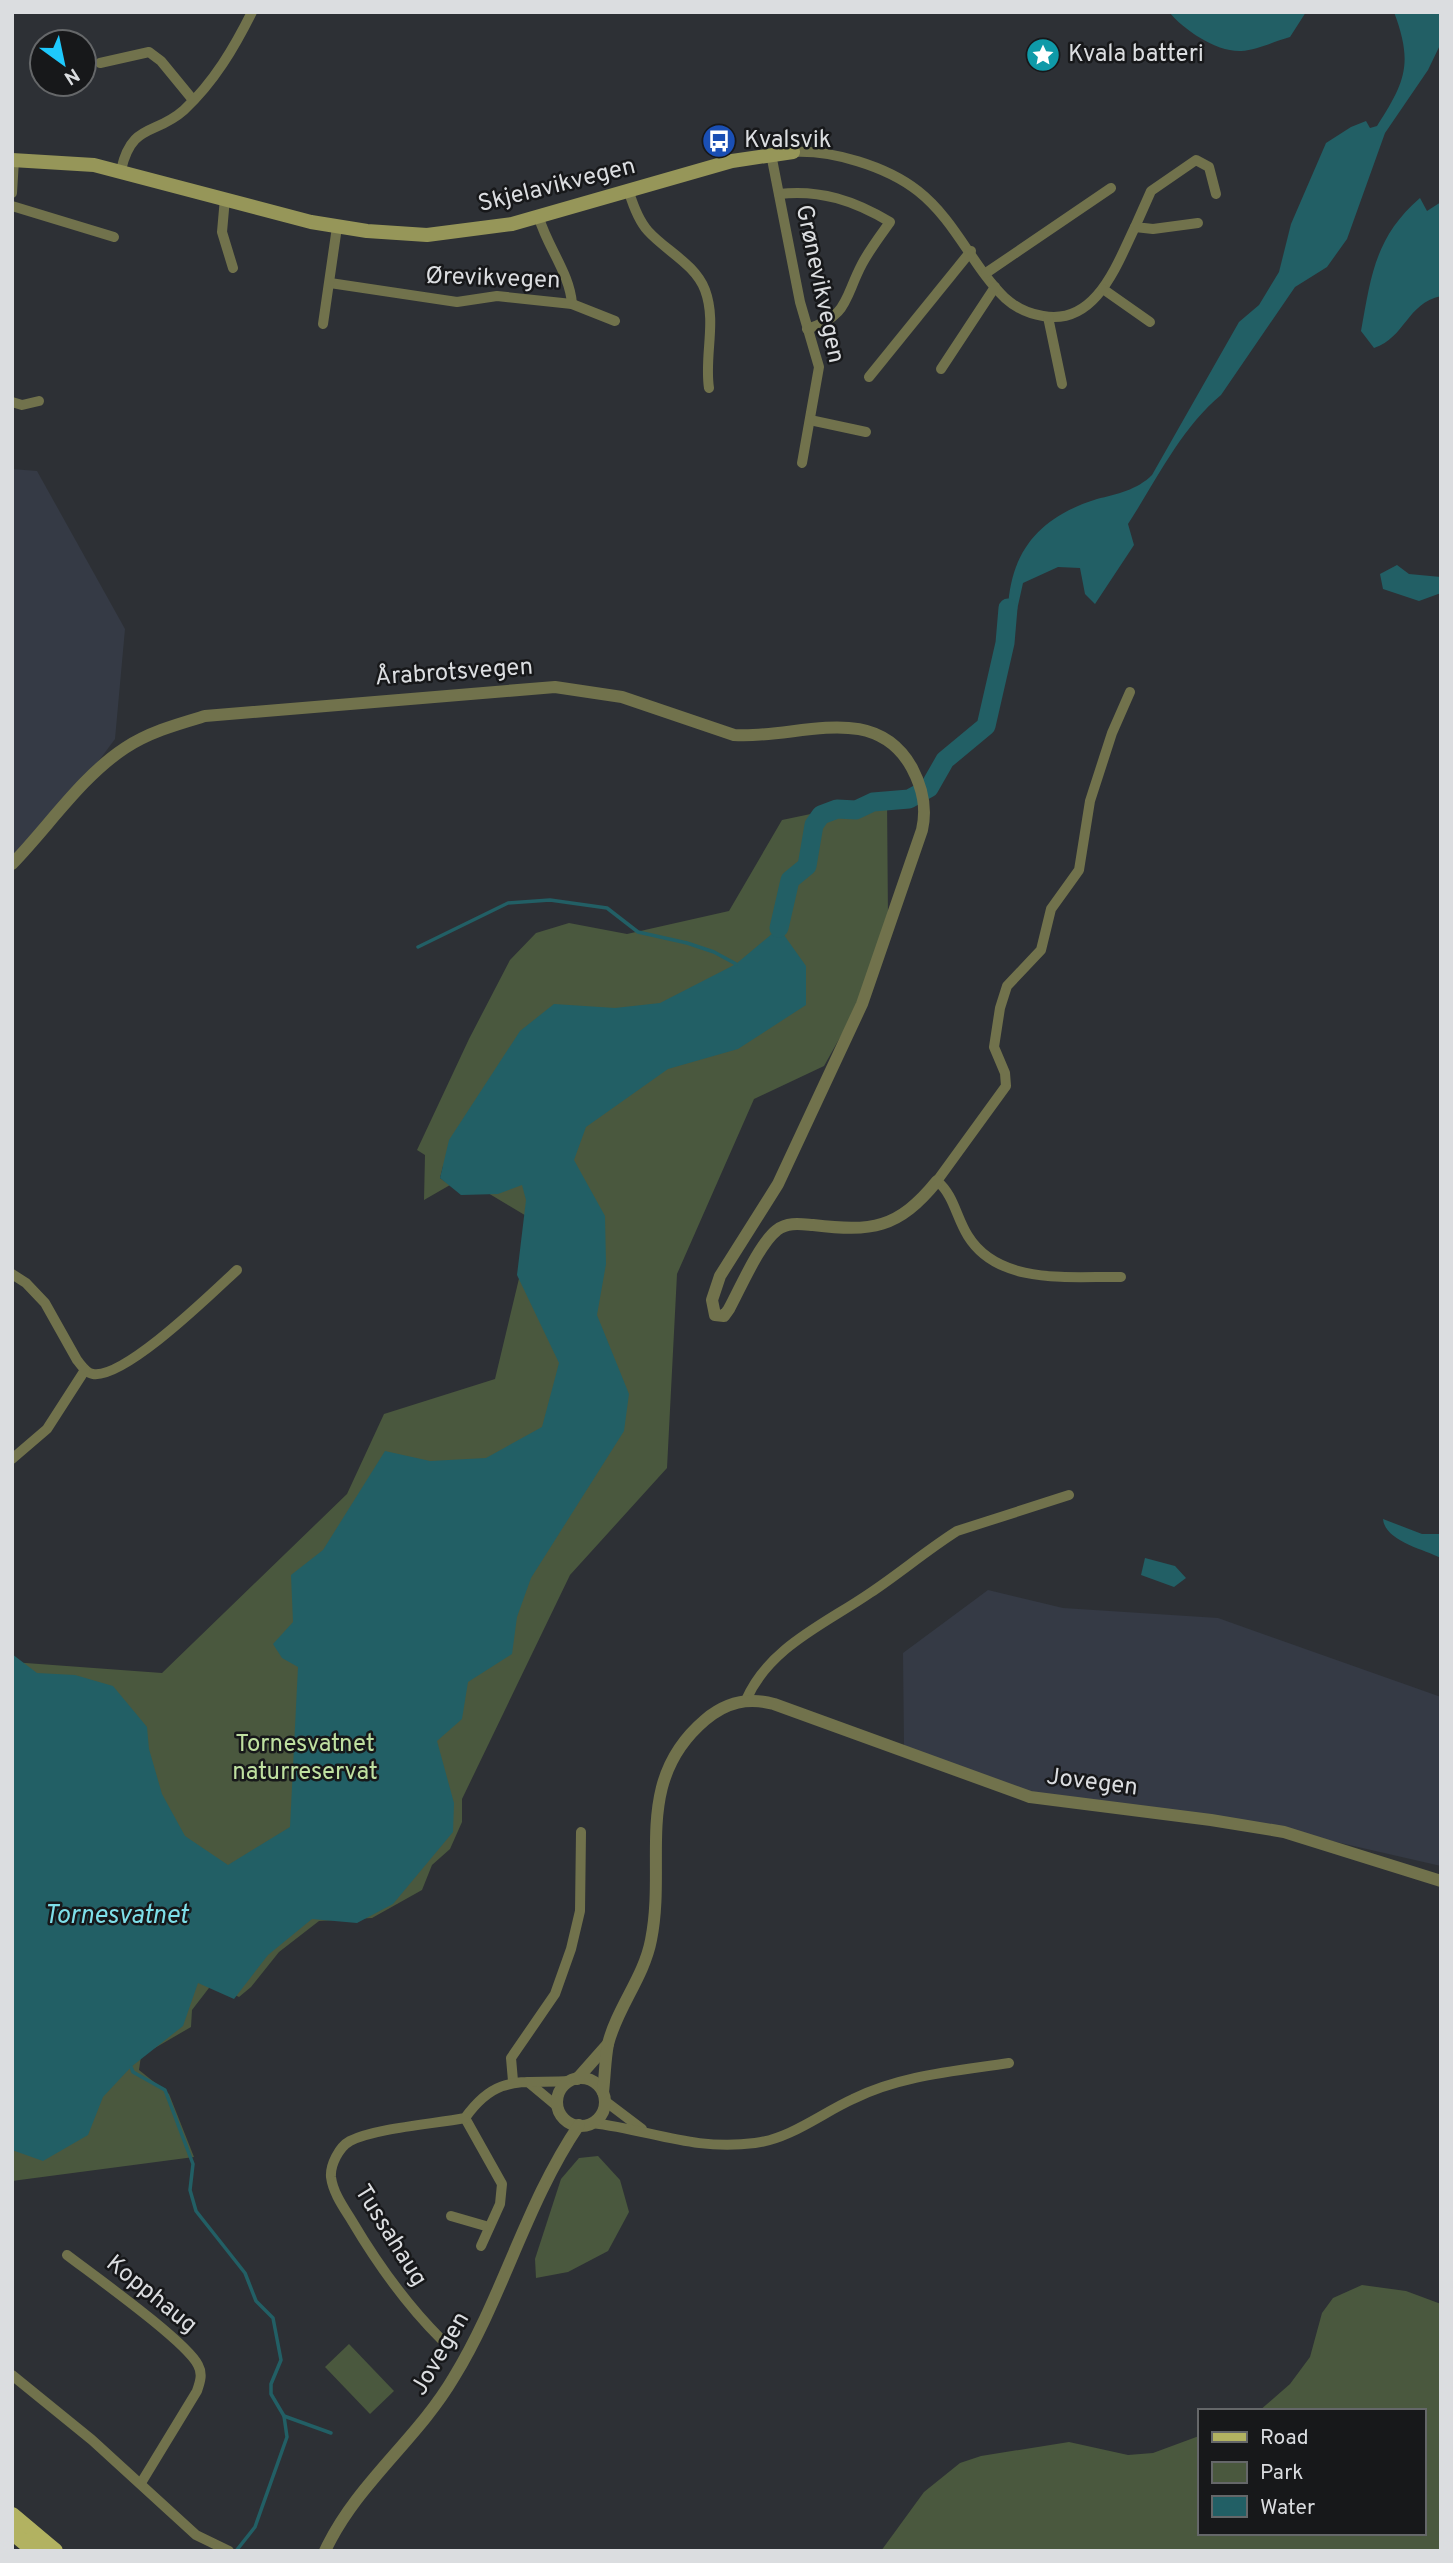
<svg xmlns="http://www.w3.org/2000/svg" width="1453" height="2563" font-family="Overpass,sans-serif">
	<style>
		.built { fill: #353a45 }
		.green { fill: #4a583e }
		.water { fill: #225f65 }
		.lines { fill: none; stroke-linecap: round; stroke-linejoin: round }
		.stream { stroke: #225f65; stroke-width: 3.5 }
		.river { stroke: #225f65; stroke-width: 19 }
		.minor { stroke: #71724c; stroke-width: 10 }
		.tertiary { stroke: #71724c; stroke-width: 12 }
		.secondary { stroke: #969659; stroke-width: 14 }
		.primary { stroke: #b2b261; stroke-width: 16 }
		.labels { text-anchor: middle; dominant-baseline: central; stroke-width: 5; stroke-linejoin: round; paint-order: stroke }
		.poi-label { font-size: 24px; fill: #dbdde0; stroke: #17181a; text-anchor: start }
		.street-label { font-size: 24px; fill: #dbdde0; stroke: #17181a }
		.park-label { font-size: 24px; fill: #bfe0a0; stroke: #17181a }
		.water-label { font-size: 26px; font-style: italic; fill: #7edfe9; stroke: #17181a }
	</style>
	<rect width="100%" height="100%" fill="#2d3035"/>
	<!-- built -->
	<g class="built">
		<path d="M 12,469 L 37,471 L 125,629 L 115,739 L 65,806 L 12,863 Z"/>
		<path d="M 988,1590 L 1063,1608 L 1218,1618 L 1441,1697 L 1441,1866 L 1275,1828 L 1058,1805 L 904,1747 L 903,1653 Z"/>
	</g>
	<!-- green -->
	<g class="green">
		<path d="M 887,798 L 888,920 L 862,998 L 824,1066 L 754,1099 L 677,1274 L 667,1468 L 570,1575 L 462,1799 L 462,1822 L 450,1849 L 432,1865 L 422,1890 L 372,1918 L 319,1921 L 279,1952 L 251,1987 L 239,1997 L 212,1984 L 192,2010 L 191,2027 L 141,2056 L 139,2070 L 169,2094 L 194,2157 L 12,2181 L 12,1662 L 162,1673 L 347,1494 L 384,1414 L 495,1379 L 533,1220 L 443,1166 L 440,1178 L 450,1185 L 424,1200 L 425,1155 L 417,1150 L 469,1039 L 510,960 L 536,933 L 569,923 L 627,934 L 729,911 L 782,820 Z"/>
		<path d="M 598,2156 L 620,2180 L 629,2212 L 608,2251 L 568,2272 L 536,2278 L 535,2259 L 561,2179 L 579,2158 Z"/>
		<path d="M 1362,2285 L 1406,2291 L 1441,2304 L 1441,2551 L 881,2551 L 924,2492 L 960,2463 L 981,2456 L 1069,2442 L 1128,2455 L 1153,2453 L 1199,2436 L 1199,2533 L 1423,2533 L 1423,2411 L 1259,2411 L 1290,2384 L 1310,2357 L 1322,2313 L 1333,2298 Z"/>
		<path d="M 349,2344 L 394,2391 L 370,2414 L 325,2367 Z"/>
	</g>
	<!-- water -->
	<g class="water">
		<path d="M 1169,12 L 1306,12 L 1290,37 C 1275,41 1257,50 1241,51 C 1216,52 1184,30 1169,12 Z"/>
		<path d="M 1394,12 L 1441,12 L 1441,43 L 1428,70 L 1385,133 L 1347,239 L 1327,267 L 1295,287 L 1221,395 C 1181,428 1156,481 1128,524 L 1134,545 L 1095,604 L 1085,594 L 1080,568 L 1058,567 L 1023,583 L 1017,610 L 1008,608 C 1011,549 1042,516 1097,499 C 1117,494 1137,490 1152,475 L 1239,322 L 1259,305 L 1279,272 L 1291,224 L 1326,143 L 1351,127 L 1366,121 L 1370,128 L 1377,126 C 1406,81 1413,63 1394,12 Z"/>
		<path d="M 1420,198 L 1427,211 L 1441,202 L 1441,296 C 1406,304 1406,337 1374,348 L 1361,331 C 1371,276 1375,237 1420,198 Z"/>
		<path d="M 1397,565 L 1409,574 L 1441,577 L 1441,593 L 1419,601 L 1383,589 L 1380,574 Z"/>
		<path d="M 779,928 L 806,966 L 806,1005 L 738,1049 L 668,1069 L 586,1127 L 574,1160 L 605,1216 L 606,1264 L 597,1315 L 629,1394 L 624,1431 L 531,1578 L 517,1617 L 512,1654 L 468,1682 L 462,1719 L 437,1741 L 454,1803 L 453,1832 L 393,1904 L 357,1923 L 312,1919 L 268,1955 L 234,1999 L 198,1983 L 183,2026 L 131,2067 L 103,2097 L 88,2135 L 43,2161 L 12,2150 L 12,1654 L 37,1673 L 75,1675 L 113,1686 L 147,1727 L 149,1749 L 162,1794 L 185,1836 L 228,1865 L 290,1827 L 298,1667 L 282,1658 L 273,1644 L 293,1622 L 291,1575 L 323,1550 L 385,1451 L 430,1461 L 486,1458 L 542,1427 L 559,1363 L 517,1275 L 526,1200 L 522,1185 L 498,1194 L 461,1195 L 440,1178 L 449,1140 L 520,1031 L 554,1004 L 615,1008 L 660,1003 L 736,964 Z"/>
		<path d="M 1383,1519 L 1422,1534 L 1441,1534 L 1441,1558 C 1423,1549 1385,1541 1383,1519 Z"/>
		<path d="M 1145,1558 L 1175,1566 L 1186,1578 L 1174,1587 L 1141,1575 Z"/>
	</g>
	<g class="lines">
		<!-- stream -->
		<g class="stream">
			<path d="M 418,947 L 508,903 L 550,900 L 607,908 L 638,932 L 687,943 L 714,952 L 736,964"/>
			<path d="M 131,2067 L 133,2072 L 165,2090 L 193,2164 L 190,2190 L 196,2211 L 245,2273 L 256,2301 L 273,2318 L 281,2360 L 271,2384 L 271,2394 L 284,2416 L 287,2437 L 255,2527 L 236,2551"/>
			<path d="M 284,2416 L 331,2433"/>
		</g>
		<!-- river -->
		<path class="river" d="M 779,928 L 790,880 L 807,866 L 814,825 L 821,815 L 837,809 L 856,810 L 873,802 L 909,799 L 929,788 L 945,760 L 986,726 L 1005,643 L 1008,608"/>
		<!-- minor -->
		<g class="minor">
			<path d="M 100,63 L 149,52 L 161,61 L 193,100"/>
			<path d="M 793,152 C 832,150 886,166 918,191 C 956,221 972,266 1005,298 C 1016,308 1029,314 1043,316 C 1096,326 1117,264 1135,227"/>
			<path d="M 771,154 L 800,302 L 819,367 L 802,463"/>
			<path d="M 121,170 C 132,122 155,136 184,110 C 214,82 234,48 252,12"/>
			<path d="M 629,192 C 633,205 639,221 648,231 C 666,251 695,264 705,290 C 717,322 704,356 709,388"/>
			<path d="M 12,193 L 14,160"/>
			<path d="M 779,194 C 820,189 855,201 890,222 C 880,236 870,249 862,264 C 844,298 849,316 807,329"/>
			<path d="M 225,198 L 222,232 L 233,268"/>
			<path d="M 12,206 L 114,237"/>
			<path d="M 539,218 C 548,248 570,274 572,304"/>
			<path d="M 1198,223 L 1153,229 L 1135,227 L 1151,191 L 1196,160 L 1209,167 L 1216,194"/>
			<path d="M 986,273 L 1111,188"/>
			<path d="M 330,283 L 457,302 L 497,296 L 572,304 L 615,321"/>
			<path d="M 1103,289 L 1150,322"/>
			<path d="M 1048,317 L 1062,384"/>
			<path d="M 323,324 L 337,227"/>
			<path d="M 941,369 L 995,287"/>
			<path d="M 869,377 L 971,251"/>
			<path d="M 12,402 L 22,405 L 39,401"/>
			<path d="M 810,420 L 866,432"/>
			<path d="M 12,1274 L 26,1283 L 45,1303 L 77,1360 C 82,1366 86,1373 93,1374 C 125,1379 213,1292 237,1270"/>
			<path d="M 1121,1277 C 1071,1276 999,1286 968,1236 C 956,1217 954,1195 937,1181 L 1006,1086 L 1005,1073 L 994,1047 L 1000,1008 L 1007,986 L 1041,950 L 1051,909 L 1079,870 L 1090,801 L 1112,733 L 1130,692"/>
			<path d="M 12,1459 L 47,1429 L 85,1370"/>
			<path d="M 746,1700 C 769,1647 825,1624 870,1593 C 900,1573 927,1550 957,1531 L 1069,1495"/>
			<path d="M 513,2081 L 511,2058 L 555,1994 L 571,1949 L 580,1911 L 581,1832"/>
			<path d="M 528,2082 L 558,2107"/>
			<path d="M 605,2101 L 642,2129"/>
			<path d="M 465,2118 L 502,2184 L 500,2204 L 481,2246"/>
			<path d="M 592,2123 C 652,2130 692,2151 755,2143 C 790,2139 822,2113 853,2099 C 901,2075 957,2071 1009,2063"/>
			<path d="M 451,2216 L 489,2227"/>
			<path d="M 67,2255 C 93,2275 186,2341 198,2365 C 203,2374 200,2382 197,2391 L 141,2483"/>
			<path d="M 441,2339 C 405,2303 378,2265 352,2221 C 344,2208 333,2193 331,2177 C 330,2165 339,2147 350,2141 C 376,2128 434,2124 465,2118 C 497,2073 521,2084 570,2081"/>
			<path d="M 12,2375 L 92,2440 L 196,2535 L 229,2551"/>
		</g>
		<!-- tertiary -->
		<g class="tertiary">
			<path d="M 12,864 C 49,826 81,777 125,748 C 149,732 178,724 205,716 L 555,687 L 622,697 L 734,735 C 795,740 874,699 912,768 C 923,789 927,808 922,830 L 862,1004 L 778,1184 L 720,1276 L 712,1300 L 715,1315 L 724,1316 L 729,1309 C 740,1289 759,1244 777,1230 C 788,1222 800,1224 813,1225 C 872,1232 898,1229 937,1181"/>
			<circle cx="581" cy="2102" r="24"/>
			<path d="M 577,2079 L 608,2044"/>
			<path d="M 603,2092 C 605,2076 605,2059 608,2044 C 617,2008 644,1977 651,1940 C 667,1860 632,1782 705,1720 C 726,1702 748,1697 774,1704 L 1030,1797 L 1211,1820 L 1284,1832 L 1441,1881"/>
			<path d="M 325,2551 C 356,2484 417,2440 454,2377 C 503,2297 526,2203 579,2125"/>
		</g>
		<!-- secondary -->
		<path class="secondary" d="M 12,160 L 94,165 L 311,222 L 367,231 L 427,235 L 512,224 L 732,161 L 793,152"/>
		<!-- primary -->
		<g class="primary">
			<path d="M 12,2515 L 55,2551"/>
			<path d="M 12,2532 L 35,2551"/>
		</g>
	</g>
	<!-- icons -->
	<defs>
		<g id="sight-disc" transform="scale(1.75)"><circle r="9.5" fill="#0f9aa8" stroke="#17181a"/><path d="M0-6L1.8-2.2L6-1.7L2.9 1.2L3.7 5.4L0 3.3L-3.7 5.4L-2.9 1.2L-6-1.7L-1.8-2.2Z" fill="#fff"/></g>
		<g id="bus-disc" transform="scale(1.75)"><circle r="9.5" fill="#1a4fb4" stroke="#17181a"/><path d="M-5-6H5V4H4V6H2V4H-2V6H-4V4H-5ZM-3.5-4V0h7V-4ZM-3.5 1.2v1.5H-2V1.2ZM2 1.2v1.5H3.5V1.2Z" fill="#fff"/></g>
	</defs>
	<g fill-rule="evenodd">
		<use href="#sight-disc" x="1043" y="55"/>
		<use href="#bus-disc" x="719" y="141"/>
	</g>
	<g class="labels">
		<!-- poi labels -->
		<g class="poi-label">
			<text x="1068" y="55">Kvala batteri</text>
			<text x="744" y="141">Kvalsvik</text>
		</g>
		<!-- street labels -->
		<g class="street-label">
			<text transform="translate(557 186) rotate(-14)">Skjelavikvegen</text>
			<text transform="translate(493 279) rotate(2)">Ørevikvegen</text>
			<text transform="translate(819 284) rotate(78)">Grønevikvegen</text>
			<text transform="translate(454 673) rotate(-4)">Årabrotsvegen</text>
			<text transform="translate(1092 1783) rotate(7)">Jovegen</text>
			<text transform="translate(390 2236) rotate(58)">Tussahaug</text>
			<text transform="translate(151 2295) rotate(39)">Kopphaug</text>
			<text transform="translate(441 2354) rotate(-60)">Jovegen</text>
		</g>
		<!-- park labels -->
		<g class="park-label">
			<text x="305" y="1745">Tornesvatnet<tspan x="305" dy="28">naturreservat</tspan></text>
		</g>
		<!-- water labels -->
		<g class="water-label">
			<text x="116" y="1916">Tornesvatnet</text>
		</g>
	</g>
	<!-- border -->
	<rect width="1453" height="2563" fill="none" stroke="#dbdde0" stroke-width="28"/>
	<!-- legend -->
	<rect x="1198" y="2409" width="228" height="126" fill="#17181a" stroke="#656769" stroke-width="2"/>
	<rect x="1212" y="2432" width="35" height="10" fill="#b2b261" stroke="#656769" stroke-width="2"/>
	<text x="1260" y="2444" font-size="21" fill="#dbdde0">Road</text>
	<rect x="1212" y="2462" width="35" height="21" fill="#4a583e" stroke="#656769" stroke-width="2"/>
	<text x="1260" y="2479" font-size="21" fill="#dbdde0">Park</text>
	<rect x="1212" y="2496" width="35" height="21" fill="#225f65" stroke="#656769" stroke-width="2"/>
	<text x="1260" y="2514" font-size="21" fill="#dbdde0">Water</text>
	<!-- north arrow -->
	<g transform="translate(63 63) rotate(147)"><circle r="33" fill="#17181a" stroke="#656769" stroke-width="2"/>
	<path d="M0-5L12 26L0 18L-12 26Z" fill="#1ec9fd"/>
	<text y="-10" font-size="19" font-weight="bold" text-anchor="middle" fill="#dbdde0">N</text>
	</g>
</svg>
